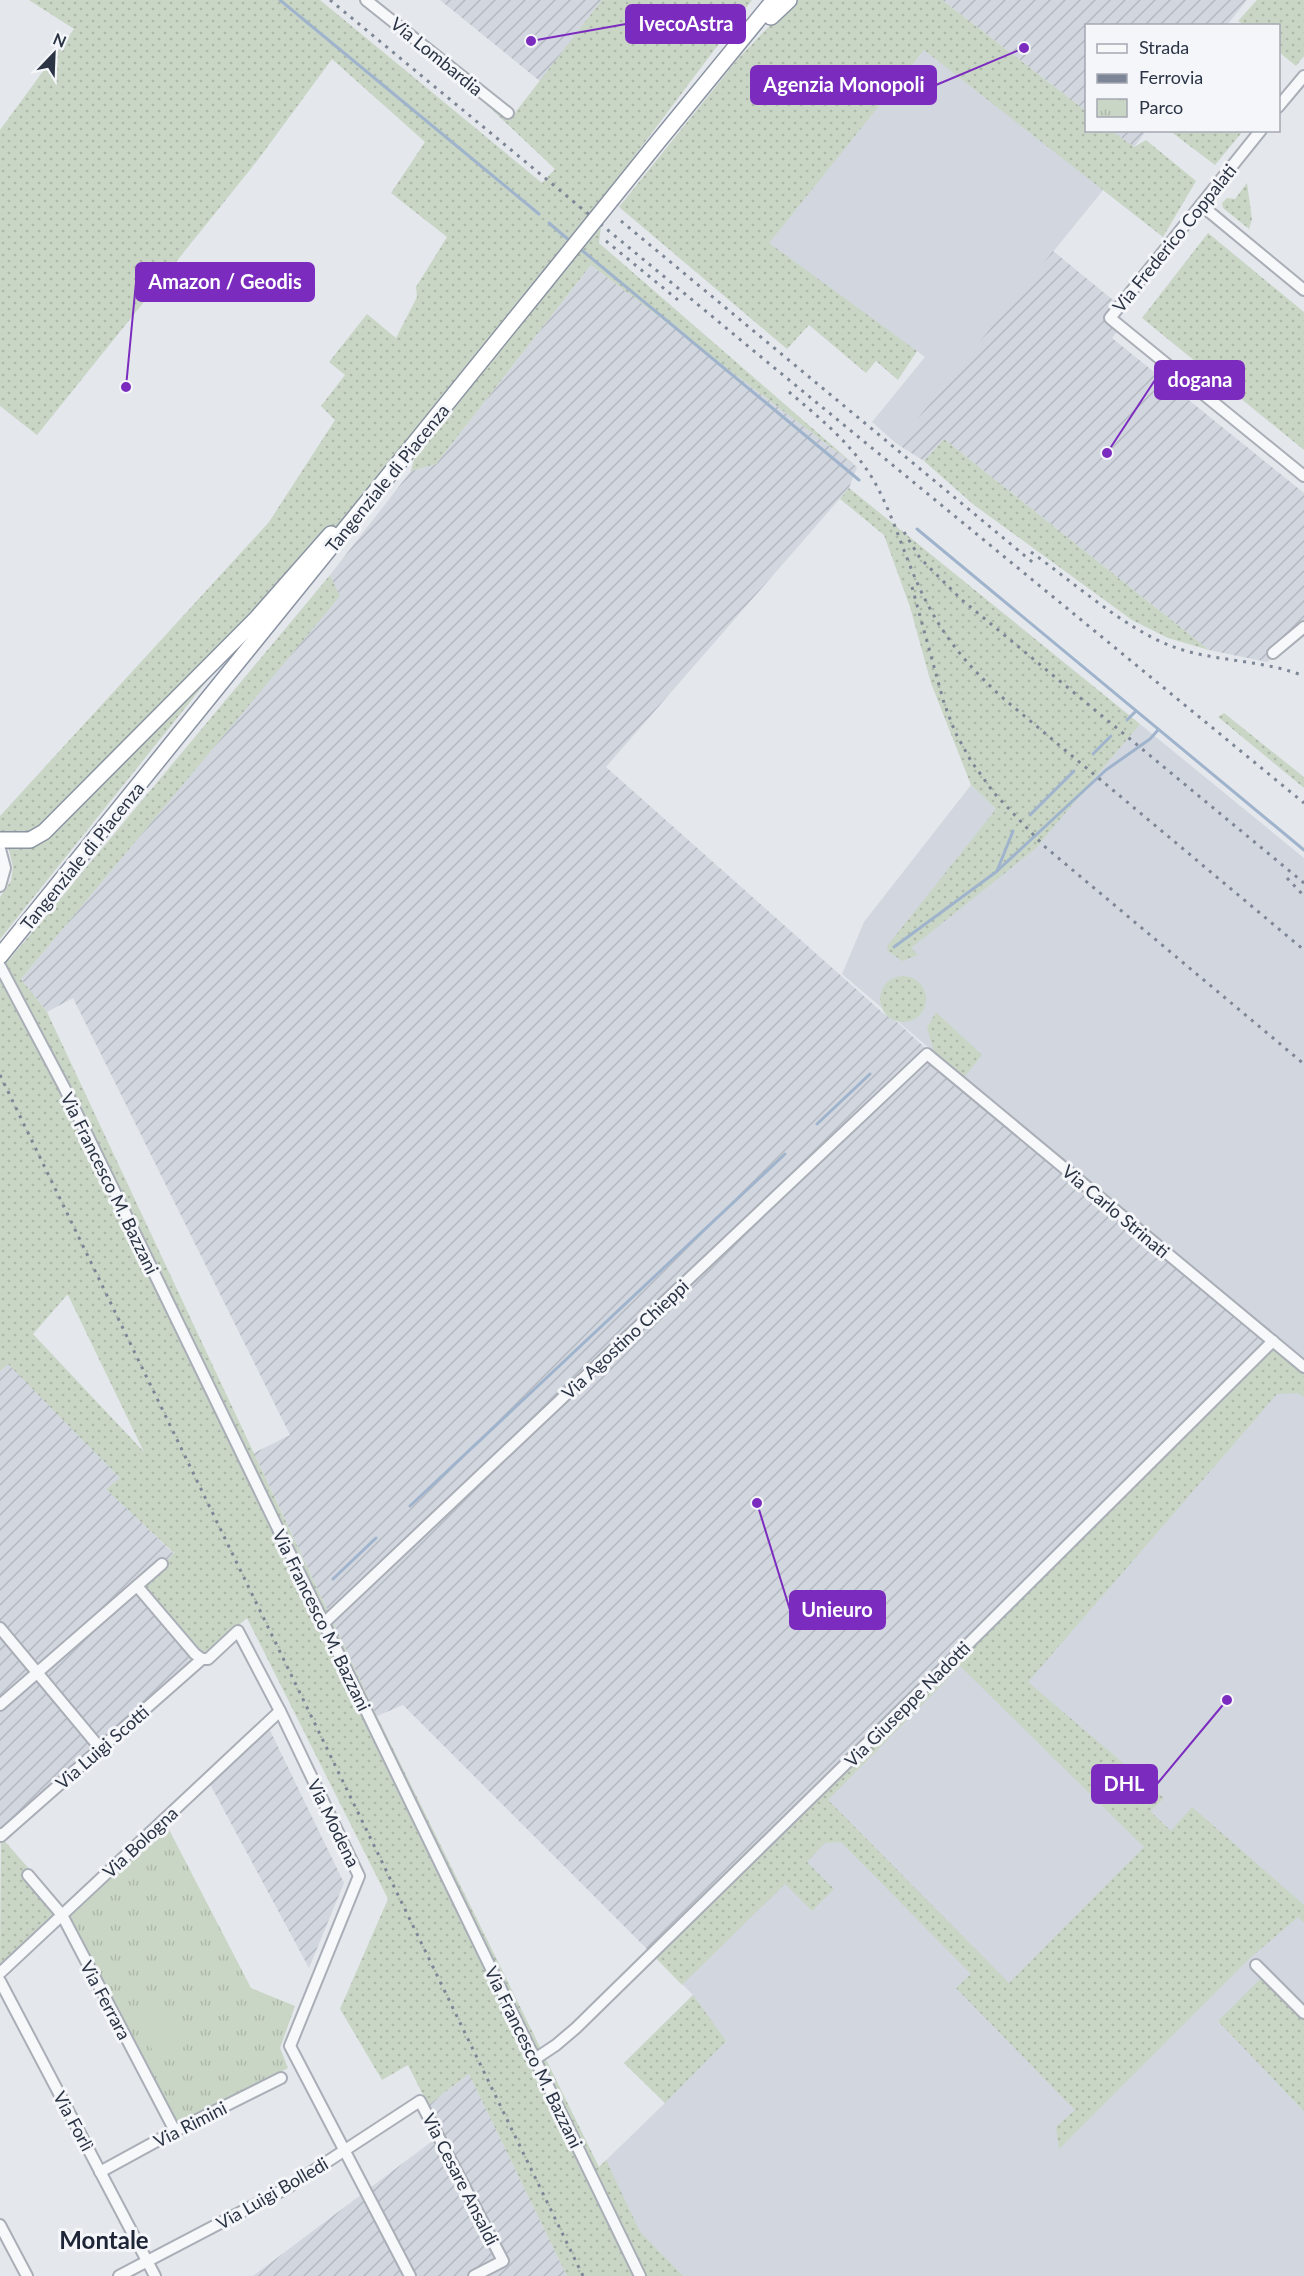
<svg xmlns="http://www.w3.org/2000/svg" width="1304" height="2276" font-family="Lato,sans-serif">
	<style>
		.built { fill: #d2d6de }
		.industrial { fill: url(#industrial-furrows) }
		.grass { fill: url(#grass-dots); fill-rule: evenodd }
		.park { fill: url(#park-tufts) }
		.garden { fill: #c9d6c5 }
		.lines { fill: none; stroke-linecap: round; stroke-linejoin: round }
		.stream { stroke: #9fb4cc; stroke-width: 3 }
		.minor-casing { stroke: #a9aeb7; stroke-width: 14 }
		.highway-casing { stroke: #8b94a3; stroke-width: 18 }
		.minor { stroke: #f7f8fa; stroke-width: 10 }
		.highway { stroke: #fff; stroke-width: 15 }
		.rail { stroke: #7d8696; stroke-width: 3; stroke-dasharray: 3 6; stroke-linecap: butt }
		.highway-bridge-casing { stroke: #8b94a3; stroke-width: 18; stroke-linecap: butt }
		.highway-bridge { stroke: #fff; stroke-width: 15 }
		.labels { text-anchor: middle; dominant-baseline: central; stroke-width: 6; stroke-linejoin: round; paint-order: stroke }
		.street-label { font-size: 18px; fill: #2b3445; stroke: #f4f6f9 }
		.district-label { font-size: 24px; font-weight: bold; fill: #1d2536; stroke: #f4f6f9 }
		.leader { fill: none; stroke: #7b2cbf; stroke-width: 2 }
		.callout-dot { fill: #7b2cbf; stroke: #f4f6f9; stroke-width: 2 }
		.callout { fill: #7b2cbf; stroke: #7b2cbf; stroke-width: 2 }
		.callout-label { font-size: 20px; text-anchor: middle; font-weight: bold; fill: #fff }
	</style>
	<defs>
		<pattern id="industrial-furrows" width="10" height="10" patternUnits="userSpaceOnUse" patternTransform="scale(1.5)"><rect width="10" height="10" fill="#d2d6de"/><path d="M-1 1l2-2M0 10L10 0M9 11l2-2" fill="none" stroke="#b4b8c0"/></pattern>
		<pattern id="grass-dots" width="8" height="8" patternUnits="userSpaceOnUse" patternTransform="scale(1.5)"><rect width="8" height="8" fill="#c9d6c5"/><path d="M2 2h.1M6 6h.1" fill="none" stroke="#adb8ab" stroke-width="1.8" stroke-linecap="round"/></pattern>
		<pattern id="park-tufts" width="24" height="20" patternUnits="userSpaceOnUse" patternTransform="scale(1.5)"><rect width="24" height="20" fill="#c9d6c5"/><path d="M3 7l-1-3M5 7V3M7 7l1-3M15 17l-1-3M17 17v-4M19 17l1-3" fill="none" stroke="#adb8ab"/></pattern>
	</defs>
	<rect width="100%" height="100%" fill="#e4e7ec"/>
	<!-- built -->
	<g class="built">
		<path d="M 924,50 L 1104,189 L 897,444 L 872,422 L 925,357 L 768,243 Z"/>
		<path d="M 1140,724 L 1304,858 L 1304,2276 L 652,2276 L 599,2167 L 665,2103 L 624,2063 L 693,1995 L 653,1955 L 1273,1340 L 842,974 L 864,922 L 971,785 L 1036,847 Z"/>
	</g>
	<!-- industrial -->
	<g class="industrial">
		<path d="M 440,0 L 602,0 L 541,82 Z"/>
		<path d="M 942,0 L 1247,0 L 1227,25 L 1086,26 L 1086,111 Z"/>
		<path d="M 1112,131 L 1146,131 L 1134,147 Z"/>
		<path d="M 1053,251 L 1124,309 L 1117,318 L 1123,324 L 1112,338 L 1304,493 L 1304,630 L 1267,662 L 1209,650 L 944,439 L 924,461 L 897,444 Z"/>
		<path d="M 591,265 L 857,467 L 849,488 L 606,767 L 883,1013 L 897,1022 L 961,1081 L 1273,1340 L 653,1955 L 403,1705 L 377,1716 L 254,1453 L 290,1435 L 73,998 L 47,1012 L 21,979 L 339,596 L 330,575 L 411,471 L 436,464 Z"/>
		<path d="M 8,1363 L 120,1478 L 107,1489 L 174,1554 L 145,1586 L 204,1654 L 0,1835 L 0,1371 Z"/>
		<path d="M 265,1720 L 344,1883 L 309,1968 L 205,1775 Z"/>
		<path d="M 469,2074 L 567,2276 L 253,2276 L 443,2133 L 428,2105 Z"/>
	</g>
	<!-- grass -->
	<g class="grass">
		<path d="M 29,0 L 320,0 L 542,183 L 555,169 L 435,56 L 511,118 L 602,0 L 752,0 L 605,195 L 599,243 L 857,467 L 591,265 L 436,464 L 411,471 L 423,425 L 214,672 L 0,939 L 0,897 L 11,881 L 13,867 L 9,850 L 0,837 L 0,816 L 269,522 L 335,420 L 321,406 L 345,375 L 329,362 L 367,314 L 396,338 L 417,297 L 416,287 L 447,237 L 391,193 L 425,142 L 332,59 L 257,161 L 37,435 L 0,406 L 0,130 L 74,29 Z"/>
		<path d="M 794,0 L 942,0 L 1086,111 L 1086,130 L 1112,131 L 1134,147 L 1146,140 L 1196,181 L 1163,237 L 924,50 L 769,243 L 917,351 L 898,380 L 876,361 L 866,373 L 809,325 L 787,349 L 619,207 L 737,60 Z"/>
		<path d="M 1257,0 L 1304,0 L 1304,56 L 1296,66 L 1279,52 L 1278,26 L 1244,25 L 1238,21 Z"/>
		<path d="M 1170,131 L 1243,131 L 1215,165 Z"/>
		<path d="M 1247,183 L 1252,219 L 1249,229 L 1223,208 L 1222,203 L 1227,198 L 1235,199 Z"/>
		<path d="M 1208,233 L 1304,312 L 1304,450 L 1142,318 Z"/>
		<path d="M 944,439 L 1209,650 L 1168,638 L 1132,620 L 974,505 L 924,461 Z"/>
		<path d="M 849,488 L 1140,724 L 1036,848 L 911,948 L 918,955 L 902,961 L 887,950 L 888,945 L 996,809 L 971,785 L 931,683 L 910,607 L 884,535 L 840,499 Z"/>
		<path d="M 330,575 L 340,596 L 21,979 L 47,1012 L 377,1716 L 599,2167 L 606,2160 L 640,2232 L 683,2276 L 567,2276 L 469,2074 L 428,2105 L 408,2065 L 382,2080 L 340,2009 L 388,1899 L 247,1618 L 204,1654 L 144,1586 L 174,1553 L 106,1489 L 120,1478 L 8,1364 L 0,1371 L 0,951 L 9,960 ZM 67,1295 L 68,1295 L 144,1452 L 33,1334 Z"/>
		<path d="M 1224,713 L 1304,777 L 1304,788 L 1218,717 Z"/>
		<circle cx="903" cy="999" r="23"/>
		<path d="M 936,1012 L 982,1055 L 961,1081 L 936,1058 L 927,1028 Z"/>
		<path d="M 1273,1340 L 1304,1366 L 1304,1397 L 1298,1393 L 1277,1394 L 1028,1682 L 1164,1798 L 1150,1811 L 1171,1831 L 1192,1807 L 1304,1905 L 1304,1923 L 1298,1917 L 1250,1958 L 1059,2149 L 1056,2127 L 1075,2110 L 956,1988 L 971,1974 L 841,1842 L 825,1843 L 807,1862 L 834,1889 L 812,1911 L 785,1884 L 682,1985 L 652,1954 ZM 960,1666 L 1144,1847 L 1009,1983 L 828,1800 Z"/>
		<path d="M 1,1837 L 31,1871 L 27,1874 L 61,1914 L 0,1972 Z"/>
		<path d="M 1265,1974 L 1304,2011 L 1304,2111 L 1218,2021 Z"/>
		<path d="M 693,1995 L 726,2041 L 665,2103 L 624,2063 Z"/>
	</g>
	<!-- park -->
	<path class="park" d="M 164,1820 L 251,1988 L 295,2006 L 280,2048 L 288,2068 L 175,2127 L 61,1914 Z"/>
	<!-- garden -->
	<path class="garden" d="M 158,1996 L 184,2047 L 158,2061 L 132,2010 Z"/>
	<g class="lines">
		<!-- stream -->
		<g class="stream">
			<path d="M 280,0 L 539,214"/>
			<path d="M 549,223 L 570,241"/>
			<path d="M 578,247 L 859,480"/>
			<path d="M 917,529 L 1304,850"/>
			<path d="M 1127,720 L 1136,711"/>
			<path d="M 1093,754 L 1111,736"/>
			<path d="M 1030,815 L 1074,771"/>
			<path d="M 997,871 L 1013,831"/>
			<path d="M 894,947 L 996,872 L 1106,770 L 1150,739 L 1158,730"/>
			<path d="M 817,1124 L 870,1074"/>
			<path d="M 410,1506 L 785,1154"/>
			<path d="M 333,1579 L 376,1538"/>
		</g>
		<!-- minor casing -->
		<g class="minor-casing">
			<g id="minor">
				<path d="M 366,0 L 508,113"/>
				<path d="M 1278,107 L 1304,76"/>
				<path d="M 1261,130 L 1110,318 L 1304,476"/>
				<path d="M 1201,205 L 1304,290"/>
				<path d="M 1273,653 L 1304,627"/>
				<path d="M 0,849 L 5,868 L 0,886"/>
				<path d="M 0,966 L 64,1087 L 640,2276"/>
				<path d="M 137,1586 L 195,1654 L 202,1659 L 208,1659 L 238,1631 L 280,1711 L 359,1876 L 290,2046 L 410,2276"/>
				<path d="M 324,1623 L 927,1054 L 1304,1367"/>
				<path d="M 0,1628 L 100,1748"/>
				<path d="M 0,1705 L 162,1564"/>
				<path d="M 0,1834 L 1,1836 L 202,1659"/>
				<path d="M 28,1875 L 62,1915 L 175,2131"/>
				<path d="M 1256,1965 L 1304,2013"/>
				<path d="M 0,1973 L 280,1711"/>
				<path d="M 0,1981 L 155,2276"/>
				<path d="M 535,2059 L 556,2045 L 576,2028 L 960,1652 L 1273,1341"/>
				<path d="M 100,2172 L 175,2131 L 281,2078"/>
				<path d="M 0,2225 L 27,2276"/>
				<path d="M 119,2276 L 287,2188 L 420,2101 L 503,2261 L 474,2276"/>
			</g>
		</g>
		<!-- highway casing -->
		<g class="highway-casing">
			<g id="highway">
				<path d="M 771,17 L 789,0"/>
				<path d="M 652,149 L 774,0"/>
				<path d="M 0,840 L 30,840 L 44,832 L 257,618 L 331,534"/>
				<path d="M 0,956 L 545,282"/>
			</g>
		</g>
		<!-- minor -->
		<use href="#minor" class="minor"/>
		<!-- highway -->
		<use href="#highway" class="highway"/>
		<!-- rail -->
		<g class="rail">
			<path d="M 330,0 L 766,361 L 1304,803"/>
			<path d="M 621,221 L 1036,565"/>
			<path d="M 606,241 L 678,300"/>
			<path d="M 789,392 C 820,418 853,445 874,481 C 896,520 906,564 927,603 C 947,642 972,670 1004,699 L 1304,950"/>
			<path d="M 904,532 L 920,558 L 962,600 L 1304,883"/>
			<path d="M 1031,552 C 1072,581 1124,628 1171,646 C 1213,662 1261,659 1304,676"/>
			<path d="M 912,587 L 944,703 L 955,732 L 971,761 L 994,793 L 1044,846 L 1304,1064"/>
			<path d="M 1287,878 L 1304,896"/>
			<path d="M 0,1075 L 583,2276"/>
		</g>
		<!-- highway-bridge casing -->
		<g class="highway-bridge-casing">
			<path id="highway-bridge" d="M 545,282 L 652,149"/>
		</g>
		<!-- highway-bridge -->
		<use href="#highway-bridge" class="highway-bridge"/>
	</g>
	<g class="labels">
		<!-- street labels -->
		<g class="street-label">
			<text transform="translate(437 56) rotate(39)">Via Lombardia</text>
			<text transform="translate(1174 238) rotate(-51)">Via Frederico Coppalati</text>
			<text transform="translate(387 478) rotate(-51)">Tangenziale di Piacenza</text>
			<text transform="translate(82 856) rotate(-51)">Tangenziale di Piacenza</text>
			<text transform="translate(110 1183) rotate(64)">Via Francesco M. Bazzani</text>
			<text transform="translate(1116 1211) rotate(40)">Via Carlo Strinati</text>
			<text transform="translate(625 1339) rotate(-43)">Via Agostino Chieppi</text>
			<text transform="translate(322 1620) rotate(64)">Via Francesco M. Bazzani</text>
			<text transform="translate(907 1704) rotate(-45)">Via Giuseppe Nadotti</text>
			<text transform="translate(102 1747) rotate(-41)">Via Luigi Scotti</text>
			<text transform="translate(334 1823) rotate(64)">Via Modena</text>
			<text transform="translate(140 1842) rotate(-43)">Via Bologna</text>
			<text transform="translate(106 2000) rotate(62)">Via Ferrara</text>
			<text transform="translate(534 2057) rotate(64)">Via Francesco M. Bazzani</text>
			<text transform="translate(74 2121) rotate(62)">Via Forlì</text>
			<text transform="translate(190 2124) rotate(-27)">Via Rimini</text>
			<text transform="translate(461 2179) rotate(63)">Via Cesare Ansaldi</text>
			<text transform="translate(272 2193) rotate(-30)">Via Luigi Bolledi</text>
		</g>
		<!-- district labels -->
		<g class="district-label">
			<text x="104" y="2239">Montale</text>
		</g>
	</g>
	<!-- callouts -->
	<path class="leader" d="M531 41L626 24M1024 48L936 85M126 387L136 282M1107 453L1155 380M757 1503L790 1610M1227 1700L1157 1784"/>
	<g class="callout-dot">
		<circle cx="531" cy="41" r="6"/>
		<circle cx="1024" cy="48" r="6"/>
		<circle cx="126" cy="387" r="6"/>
		<circle cx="1107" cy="453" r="6"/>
		<circle cx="757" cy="1503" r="6"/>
		<circle cx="1227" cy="1700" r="6"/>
	</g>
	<g class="callout">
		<rect x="626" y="5" width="119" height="38" rx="6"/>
		<rect x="751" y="66" width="185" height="38" rx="6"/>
		<rect x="136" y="263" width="178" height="38" rx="6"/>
		<rect x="1155" y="361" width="89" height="38" rx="6"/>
		<rect x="790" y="1591" width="95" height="38" rx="6"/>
		<rect x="1092" y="1765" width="65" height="38" rx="6"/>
	</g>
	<g class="callout-label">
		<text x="686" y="31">IvecoAstra</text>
		<text x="844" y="92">Agenzia Monopoli</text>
		<text x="225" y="289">Amazon / Geodis</text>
		<text x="1200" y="387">dogana</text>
		<text x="837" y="1617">Unieuro</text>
		<text x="1124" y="1791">DHL</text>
	</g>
	<!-- legend -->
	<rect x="1085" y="24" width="195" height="108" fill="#f4f6f9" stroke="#a4a8b1" stroke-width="1.5"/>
	<rect x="1097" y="44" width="30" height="9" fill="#f7f8fa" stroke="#a4a8b1" stroke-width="1.5"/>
	<text x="1139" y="54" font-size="18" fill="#2b3445">Strada</text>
	<rect x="1097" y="74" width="30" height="9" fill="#7d8696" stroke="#a4a8b1" stroke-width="1.5"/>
	<text x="1139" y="84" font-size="18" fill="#2b3445">Ferrovia</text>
	<rect x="1097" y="99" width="30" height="18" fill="url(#park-tufts)" stroke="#a4a8b1" stroke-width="1.5"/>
	<text x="1139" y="114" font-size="18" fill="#2b3445">Parco</text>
	<!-- north arrow -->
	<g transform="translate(54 54) rotate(23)" stroke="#f4f6f9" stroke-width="4.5" paint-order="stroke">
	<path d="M0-4.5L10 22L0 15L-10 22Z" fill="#2b3445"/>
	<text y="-9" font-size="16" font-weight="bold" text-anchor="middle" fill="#2b3445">N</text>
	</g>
</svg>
